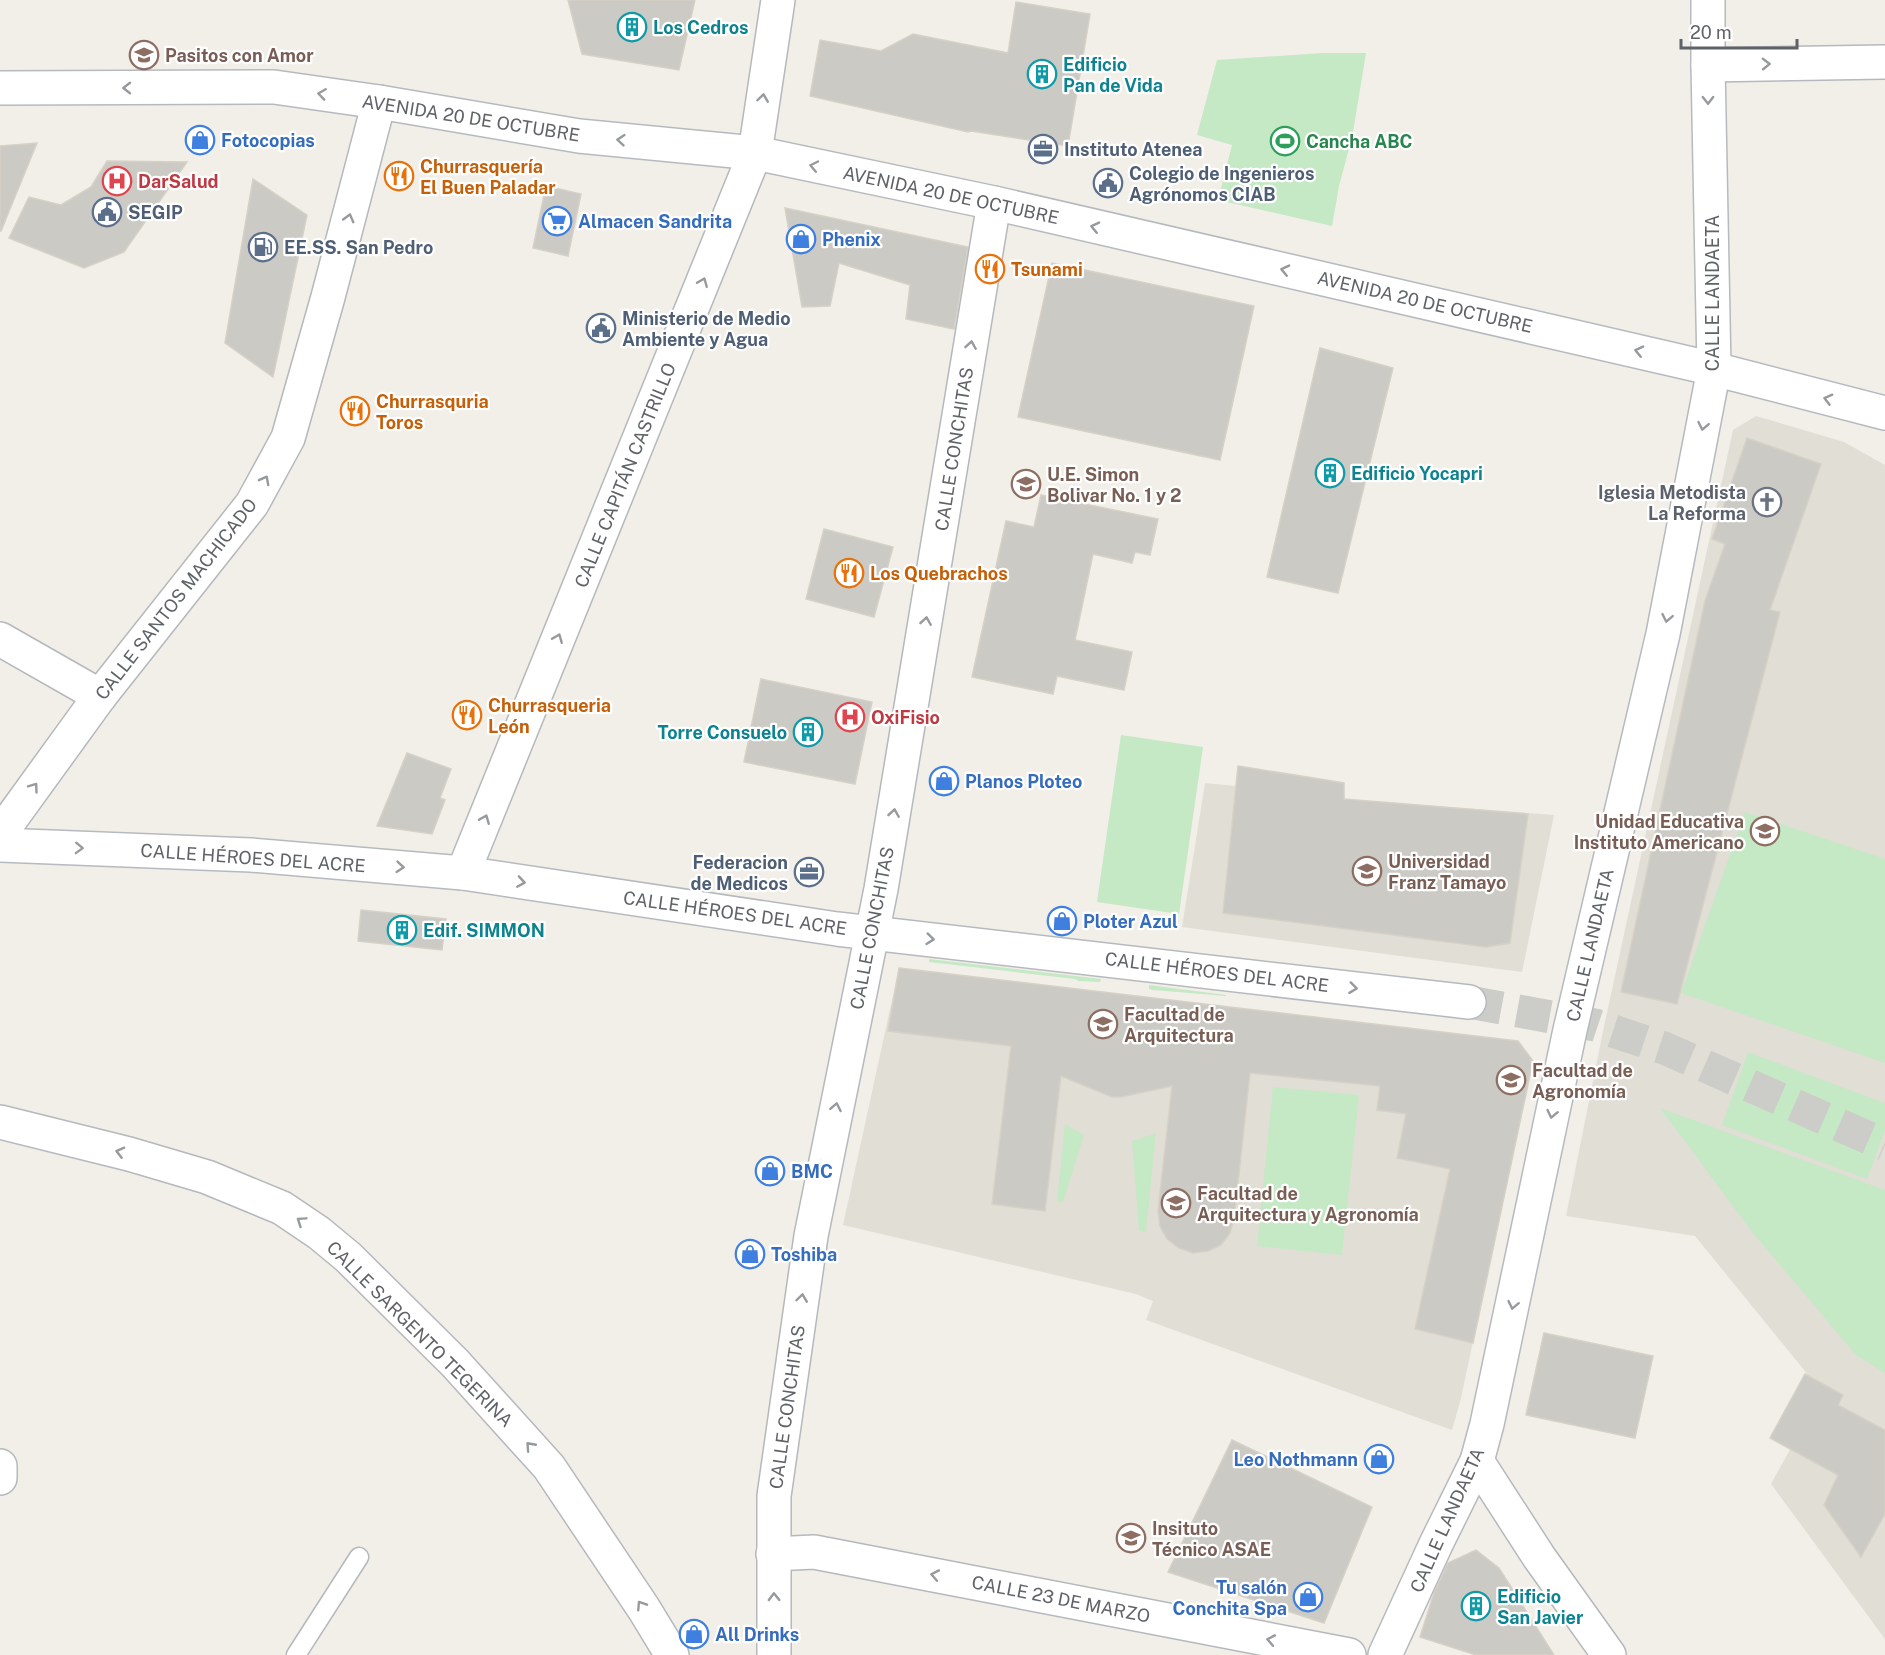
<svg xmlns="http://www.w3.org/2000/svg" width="1885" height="1655" font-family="'Public Sans',sans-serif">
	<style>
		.education { fill: #e1ded6 }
		.green { fill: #c5e8c5 }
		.building { fill: #cccac5; stroke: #d6d1c6; stroke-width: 1.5 }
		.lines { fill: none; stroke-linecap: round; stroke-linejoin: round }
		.secondary-tunnel { stroke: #ccccc8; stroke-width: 33; stroke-dasharray: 33 16; stroke-linecap: butt }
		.service-casing { stroke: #b5b8bc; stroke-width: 21 }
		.minor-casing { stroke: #b5b8bc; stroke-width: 36 }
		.secondary-casing { stroke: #b6babf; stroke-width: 36 }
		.service { stroke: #fff; stroke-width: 18 }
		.minor { stroke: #fff; stroke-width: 33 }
		.secondary { stroke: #fff; stroke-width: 33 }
		.oneway { stroke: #979a9d }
		.labels { text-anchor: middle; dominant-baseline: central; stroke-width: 4.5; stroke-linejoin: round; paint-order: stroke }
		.culture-label { font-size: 18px; font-weight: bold; fill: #0d838f; stroke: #fff; text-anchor: start }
		.education-label { font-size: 18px; font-weight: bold; fill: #785e54; stroke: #fff; text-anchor: start }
		.street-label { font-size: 18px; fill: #5f6368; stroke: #fff }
		.shop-label { font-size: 18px; font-weight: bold; fill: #366cbe; stroke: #fff; text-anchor: start }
		.leisure-label { font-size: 18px; font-weight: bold; fill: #27864d; stroke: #fff; text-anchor: start }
		.service-label { font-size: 18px; font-weight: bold; fill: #4e5e75; stroke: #fff; text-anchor: start }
		.food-label { font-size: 18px; font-weight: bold; fill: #c56008; stroke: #fff; text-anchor: start }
		.health-label { font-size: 18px; font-weight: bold; fill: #be3a42; stroke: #fff; text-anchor: start }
		.worship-label { font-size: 18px; font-weight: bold; fill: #5b616d; stroke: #fff; text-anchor: end }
	</style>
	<rect width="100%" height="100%" fill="#f1efe8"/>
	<!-- education -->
	<g class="education">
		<path d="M 1756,416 L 1844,442 L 1885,465 L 1885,1639 L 1771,1484 L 1822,1392 L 1695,1236 L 1566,1216 L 1602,1036 L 1733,430 Z"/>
		<path d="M 1238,766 L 1344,783 L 1344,799 L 1554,815 L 1522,972 L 1182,927 L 1205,783 L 1236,786 Z"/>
		<path d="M 899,968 L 1518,1041 L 1533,1061 L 1461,1398 L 1452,1430 L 1146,1320 L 1153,1301 L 1136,1294 L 843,1225 Z"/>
	</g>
	<!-- green -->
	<g class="green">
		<path d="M 1323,53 L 1366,53 L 1352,138 L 1339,186 L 1332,226 L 1218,200 L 1232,145 L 1197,135 L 1217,60 Z"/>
		<path d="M 1121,735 L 1203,747 L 1179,914 L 1097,902 Z"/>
		<path d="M 1745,812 L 1885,859 L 1885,1063 L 1681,993 Z"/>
		<path d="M 929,959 L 1101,979 L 1100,982 L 1079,981 L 1075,979 L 929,962 Z"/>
		<path d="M 1149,985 L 1226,995 L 1226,996 L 1153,990 L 1149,989 Z"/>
		<path d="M 1748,1052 L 1885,1103 L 1885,1130 L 1867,1179 L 1722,1125 Z"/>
		<path d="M 1273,1087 L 1359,1095 L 1342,1255 L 1257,1246 Z"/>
		<path d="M 1660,1108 L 1885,1190 L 1885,1373 L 1856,1355 L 1753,1233 Z"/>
		<path d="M 1065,1124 L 1084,1135 L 1063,1202 L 1057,1201 Z"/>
		<path d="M 1156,1133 L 1146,1232 L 1139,1231 L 1132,1141 Z"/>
	</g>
	<!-- building -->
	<g class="building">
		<path d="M 568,0 L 695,0 L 679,70 L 582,54 Z"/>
		<path d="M 1016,2 L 1090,14 L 1068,146 L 971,131 L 968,132 L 810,96 L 820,40 L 881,51 L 913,34 L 1008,53 Z"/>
		<path d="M 37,143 L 1,231 L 0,231 L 0,146 Z"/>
		<path d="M 107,161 L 187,162 L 124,252 L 84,268 L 9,238 L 29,197 L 61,205 L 91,187 Z"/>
		<path d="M 253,179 L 307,215 L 273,377 L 225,343 Z"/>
		<path d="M 546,186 L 581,194 L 568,256 L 533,248 Z"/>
		<path d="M 785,208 L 968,247 L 954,329 L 906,319 L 910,285 L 839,263 L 830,306 L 802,307 Z"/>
		<path d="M 1052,263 L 1254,306 L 1220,460 L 1018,417 Z"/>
		<path d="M 1320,348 L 1393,368 L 1338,593 L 1267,577 Z"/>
		<path d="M 1747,438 L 1821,464 L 1770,610 L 1780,612 L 1677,1004 L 1621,992 L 1705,601 L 1725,544 L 1712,539 Z"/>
		<path d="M 1041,495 L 1158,519 L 1150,555 L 1135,552 L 1132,563 L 1093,554 L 1075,640 L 1132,652 L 1124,690 L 1057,676 L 1053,694 L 972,677 L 1006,521 L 1034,527 Z"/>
		<path d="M 824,529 L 893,547 L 874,617 L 806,599 Z"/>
		<path d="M 761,679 L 872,702 L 855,784 L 744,762 Z"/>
		<path d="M 407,753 L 451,769 L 440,798 L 445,800 L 432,834 L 377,826 Z"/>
		<path d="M 1238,766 L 1344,783 L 1344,799 L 1528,814 L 1510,943 L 1486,947 L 1223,913 Z"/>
		<path d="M 361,910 L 446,919 L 442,950 L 358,941 Z"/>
		<path d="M 899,968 L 1518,1041 L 1533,1061 L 1473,1343 L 1415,1329 L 1450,1169 L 1397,1158 L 1406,1114 L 1377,1110 L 1380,1086 L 1250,1073 L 1234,1219 L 1230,1233 L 1221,1245 L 1208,1251 L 1193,1253 L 1179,1248 L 1167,1239 L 1160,1226 L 1158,1211 L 1172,1086 L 1121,1097 L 1112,1097 L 1061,1076 L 1045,1211 L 992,1204 L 1011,1046 L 888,1031 Z"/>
		<path d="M 1544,1333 L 1653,1356 L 1635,1438 L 1526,1415 Z"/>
		<path d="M 1805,1374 L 1843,1395 L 1838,1405 L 1885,1430 L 1885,1514 L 1861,1557 L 1824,1505 L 1838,1475 L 1770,1438 Z"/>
		<path d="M 1232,1440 L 1372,1507 L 1324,1623 L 1168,1572 Z"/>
		<path d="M 1476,1550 L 1499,1568 L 1554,1655 L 1476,1655 L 1420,1637 L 1434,1593 L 1448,1563 Z"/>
	</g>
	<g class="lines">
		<!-- secondary-tunnel -->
		<path class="secondary-tunnel" d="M 1469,1002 L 1595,1025 L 1664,1048 L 1885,1145"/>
		<!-- service casing -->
		<g class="service-casing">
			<path id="service" d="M 296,1655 L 359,1557"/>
		</g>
		<!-- minor casing -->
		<g class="minor-casing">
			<g id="minor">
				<path d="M 1708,65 L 1885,62"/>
				<path d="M 0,639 L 100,696"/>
				<path d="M 0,834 L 100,696 L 252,504 L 288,438 L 328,297 L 379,102"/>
				<path d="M 463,873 L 755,153 L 778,0"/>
				<path d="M 0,1122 L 129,1154 L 207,1177 L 282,1208 L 319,1233 L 348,1257 L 455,1363 L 549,1467 L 644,1609 L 672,1655"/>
				<path d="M 1477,1461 L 1539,1557 L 1609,1655"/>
				<path d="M 0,1466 L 0,1478"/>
				<path d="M 773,1554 L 814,1552 L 1349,1655"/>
				<path d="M 774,1655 L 774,1496 L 811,1236 L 881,889 L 994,203"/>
			</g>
		</g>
		<!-- secondary casing -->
		<g class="secondary-casing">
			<g id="secondary">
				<path d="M 0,88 L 274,87 L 379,102 L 579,136 L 755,153 L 994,203 L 1714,369 L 1885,413"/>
				<path d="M 0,845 L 251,855 L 463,873 L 837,929 L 1469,1002"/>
				<path d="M 1385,1655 L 1436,1544 L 1477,1461 L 1487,1424 L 1570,1030 L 1663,634 L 1714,369 L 1708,65 L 1708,0"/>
			</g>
		</g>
		<!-- service -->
		<use href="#service" class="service"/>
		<!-- minor -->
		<use href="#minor" class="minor"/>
		<!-- secondary -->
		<use href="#secondary" class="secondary"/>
	</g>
	<!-- one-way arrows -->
	<defs><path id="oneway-chevron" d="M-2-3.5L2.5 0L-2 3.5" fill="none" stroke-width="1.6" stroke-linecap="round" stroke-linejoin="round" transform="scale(1.5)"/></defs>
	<g class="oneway">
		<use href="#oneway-chevron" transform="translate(1766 64) rotate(-1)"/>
		<use href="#oneway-chevron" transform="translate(127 88) rotate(180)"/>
		<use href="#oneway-chevron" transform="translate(322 94) rotate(-172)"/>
		<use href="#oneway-chevron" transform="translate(763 98) rotate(-82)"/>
		<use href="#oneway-chevron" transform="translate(1708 100) rotate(89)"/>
		<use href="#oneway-chevron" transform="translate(621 140) rotate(-175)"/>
		<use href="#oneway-chevron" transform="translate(814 166) rotate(-168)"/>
		<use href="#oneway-chevron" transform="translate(349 218) rotate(-75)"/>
		<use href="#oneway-chevron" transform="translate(1095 227) rotate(-167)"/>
		<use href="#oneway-chevron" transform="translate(1285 270) rotate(-167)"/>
		<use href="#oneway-chevron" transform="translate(703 282) rotate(-68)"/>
		<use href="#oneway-chevron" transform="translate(971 345) rotate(-81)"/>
		<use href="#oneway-chevron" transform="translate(1639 351) rotate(-167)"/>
		<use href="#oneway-chevron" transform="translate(1828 399) rotate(-165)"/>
		<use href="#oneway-chevron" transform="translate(1703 426) rotate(101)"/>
		<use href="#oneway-chevron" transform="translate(265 480) rotate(-62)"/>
		<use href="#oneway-chevron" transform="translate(1667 618) rotate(101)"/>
		<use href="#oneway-chevron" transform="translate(926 621) rotate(-81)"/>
		<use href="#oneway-chevron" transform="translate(558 638) rotate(-68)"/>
		<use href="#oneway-chevron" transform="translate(34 787) rotate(-54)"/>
		<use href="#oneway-chevron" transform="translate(894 813) rotate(-81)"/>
		<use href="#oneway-chevron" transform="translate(485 819) rotate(-68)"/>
		<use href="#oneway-chevron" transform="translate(79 848) rotate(2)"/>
		<use href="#oneway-chevron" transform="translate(400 867) rotate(5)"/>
		<use href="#oneway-chevron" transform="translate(521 882) rotate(9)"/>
		<use href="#oneway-chevron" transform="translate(930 939) rotate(6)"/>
		<use href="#oneway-chevron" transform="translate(1353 988) rotate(7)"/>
		<use href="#oneway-chevron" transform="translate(836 1107) rotate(-79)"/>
		<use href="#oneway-chevron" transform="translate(1552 1114) rotate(102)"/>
		<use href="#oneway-chevron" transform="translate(120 1152) rotate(-166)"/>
		<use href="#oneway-chevron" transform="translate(301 1221) rotate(-146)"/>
		<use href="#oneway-chevron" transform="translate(802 1298) rotate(-82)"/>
		<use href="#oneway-chevron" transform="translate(1513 1305) rotate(102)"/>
		<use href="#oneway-chevron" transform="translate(530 1446) rotate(-132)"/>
		<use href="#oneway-chevron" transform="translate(935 1575) rotate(-169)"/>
		<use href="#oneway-chevron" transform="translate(774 1597) rotate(-91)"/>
		<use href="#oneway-chevron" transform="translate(641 1605) rotate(-123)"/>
		<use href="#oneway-chevron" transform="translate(1271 1640) rotate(-169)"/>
	</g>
	<!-- icons -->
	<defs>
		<g id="building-ring" transform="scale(1.5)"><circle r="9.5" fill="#fff" stroke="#0f9aa8" stroke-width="1.5"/><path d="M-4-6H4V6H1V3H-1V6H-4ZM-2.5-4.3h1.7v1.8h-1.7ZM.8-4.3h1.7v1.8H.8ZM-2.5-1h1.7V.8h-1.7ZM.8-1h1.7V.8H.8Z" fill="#0f9aa8"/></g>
		<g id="school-ring" transform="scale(1.5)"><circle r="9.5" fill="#fff" stroke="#8d6e63" stroke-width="1.5"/><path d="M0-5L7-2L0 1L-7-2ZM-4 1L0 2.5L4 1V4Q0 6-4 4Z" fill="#8d6e63"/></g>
		<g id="shop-ring" transform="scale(1.5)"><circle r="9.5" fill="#fff" stroke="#3f7fe0" stroke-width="1.5"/><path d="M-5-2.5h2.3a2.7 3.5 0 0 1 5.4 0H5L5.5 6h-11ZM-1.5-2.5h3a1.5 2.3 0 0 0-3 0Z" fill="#3f7fe0"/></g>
		<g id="stadium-ring" transform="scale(1.5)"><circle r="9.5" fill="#fff" stroke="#2e9e5b" stroke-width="1.5"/><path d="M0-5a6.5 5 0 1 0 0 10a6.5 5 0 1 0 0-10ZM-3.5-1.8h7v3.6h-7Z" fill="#2e9e5b"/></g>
		<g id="office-ring" transform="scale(1.5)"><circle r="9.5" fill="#fff" stroke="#5c6f8a" stroke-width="1.5"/><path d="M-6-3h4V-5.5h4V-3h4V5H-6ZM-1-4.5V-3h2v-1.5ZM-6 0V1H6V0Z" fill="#5c6f8a"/></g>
		<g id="restaurant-ring" transform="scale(1.5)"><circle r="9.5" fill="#fff" stroke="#e8710a" stroke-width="1.5"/><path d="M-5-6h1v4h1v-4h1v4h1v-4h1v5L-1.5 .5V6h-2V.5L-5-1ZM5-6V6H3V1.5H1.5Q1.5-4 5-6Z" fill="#e8710a"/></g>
		<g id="hospital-ring" transform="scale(1.5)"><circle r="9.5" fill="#fff" stroke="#e0444e" stroke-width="1.5"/><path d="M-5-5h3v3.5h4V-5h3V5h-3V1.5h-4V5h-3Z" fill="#e0444e"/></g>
		<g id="civic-ring" transform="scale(1.5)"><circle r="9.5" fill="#fff" stroke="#5c6f8a" stroke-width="1.5"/><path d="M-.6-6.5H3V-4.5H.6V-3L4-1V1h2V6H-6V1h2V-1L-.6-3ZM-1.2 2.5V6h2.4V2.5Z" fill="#5c6f8a"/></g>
		<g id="supermarket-ring" transform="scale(1.5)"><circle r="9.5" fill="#fff" stroke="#3f7fe0" stroke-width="1.5"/><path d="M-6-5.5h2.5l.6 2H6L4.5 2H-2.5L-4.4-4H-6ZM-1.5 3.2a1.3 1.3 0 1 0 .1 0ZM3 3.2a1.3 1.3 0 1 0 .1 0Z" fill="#3f7fe0"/></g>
		<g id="fuel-ring" transform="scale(1.5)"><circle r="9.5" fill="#fff" stroke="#5c6f8a" stroke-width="1.5"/><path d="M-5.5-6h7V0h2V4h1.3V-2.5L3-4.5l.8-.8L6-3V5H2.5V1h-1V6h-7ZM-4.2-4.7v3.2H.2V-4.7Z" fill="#5c6f8a"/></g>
		<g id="church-ring" transform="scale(1.5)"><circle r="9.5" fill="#fff" stroke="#6b7280" stroke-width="1.5"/><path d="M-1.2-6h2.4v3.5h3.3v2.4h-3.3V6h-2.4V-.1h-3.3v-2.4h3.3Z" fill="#6b7280"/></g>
		<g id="university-ring" transform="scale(1.5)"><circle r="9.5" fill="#fff" stroke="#8d6e63" stroke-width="1.5"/><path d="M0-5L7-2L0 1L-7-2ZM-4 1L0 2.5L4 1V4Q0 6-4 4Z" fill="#8d6e63"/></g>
	</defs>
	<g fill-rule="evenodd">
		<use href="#building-ring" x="632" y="27"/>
		<use href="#school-ring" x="144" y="55"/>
		<use href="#building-ring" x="1042" y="74"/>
		<use href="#shop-ring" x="200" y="140"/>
		<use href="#stadium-ring" x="1285" y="141"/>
		<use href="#office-ring" x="1043" y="149"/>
		<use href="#restaurant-ring" x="399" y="176"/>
		<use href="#hospital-ring" x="117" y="181"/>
		<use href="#civic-ring" x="1108" y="183"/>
		<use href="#civic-ring" x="107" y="212"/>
		<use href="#supermarket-ring" x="557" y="221"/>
		<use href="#shop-ring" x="801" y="239"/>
		<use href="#fuel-ring" x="263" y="247"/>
		<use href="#restaurant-ring" x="990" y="269"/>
		<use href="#civic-ring" x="601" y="328"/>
		<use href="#restaurant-ring" x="355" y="411"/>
		<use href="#building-ring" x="1330" y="473"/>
		<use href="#school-ring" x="1026" y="484"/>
		<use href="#church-ring" x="1767" y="502"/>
		<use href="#restaurant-ring" x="849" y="573"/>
		<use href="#restaurant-ring" x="467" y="715"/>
		<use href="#hospital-ring" x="850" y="717"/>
		<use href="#building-ring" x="808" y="732"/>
		<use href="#shop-ring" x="944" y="781"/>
		<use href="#school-ring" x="1765" y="831"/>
		<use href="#university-ring" x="1367" y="871"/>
		<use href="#office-ring" x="809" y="872"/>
		<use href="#shop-ring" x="1062" y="921"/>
		<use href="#building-ring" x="402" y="930"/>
		<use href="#university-ring" x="1103" y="1024"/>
		<use href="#university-ring" x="1511" y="1080"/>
		<use href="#shop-ring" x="770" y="1171"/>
		<use href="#university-ring" x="1176" y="1203"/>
		<use href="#shop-ring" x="750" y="1254"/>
		<use href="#shop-ring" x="1379" y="1459"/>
		<use href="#university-ring" x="1131" y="1538"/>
		<use href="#shop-ring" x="1308" y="1597"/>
		<use href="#building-ring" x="1476" y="1606"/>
		<use href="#shop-ring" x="694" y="1634"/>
	</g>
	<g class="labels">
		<!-- culture labels -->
		<g class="culture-label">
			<text x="653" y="27">Los Cedros</text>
			<text x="1063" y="64">Edificio<tspan x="1063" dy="21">Pan de Vida</tspan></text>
			<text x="1351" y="473">Edificio Yocapri</text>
			<text x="787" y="732" text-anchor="end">Torre Consuelo</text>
			<text x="423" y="930">Edif. SIMMON</text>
			<text x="1497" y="1596">Edificio<tspan x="1497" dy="21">San Javier</tspan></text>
		</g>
		<!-- education labels -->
		<g class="education-label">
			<text x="165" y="55">Pasitos con Amor</text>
			<text x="1047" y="474">U.E. Simon<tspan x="1047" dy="21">Bolivar No. 1 y 2</tspan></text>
			<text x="1744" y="821" text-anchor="end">Unidad Educativa<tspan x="1744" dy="21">Instituto Americano</tspan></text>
			<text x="1388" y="861">Universidad<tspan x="1388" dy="21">Franz Tamayo</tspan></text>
			<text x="1124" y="1014">Facultad de<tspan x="1124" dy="21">Arquitectura</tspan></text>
			<text x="1532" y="1070">Facultad de<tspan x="1532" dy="21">Agronomía</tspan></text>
			<text x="1197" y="1193">Facultad de<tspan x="1197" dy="21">Arquitectura y Agronomía</tspan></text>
			<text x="1152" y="1528">Insituto<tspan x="1152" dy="21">Técnico ASAE</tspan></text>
		</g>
		<!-- street labels -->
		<g class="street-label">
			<text transform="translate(471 118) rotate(9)">AVENIDA 20 DE OCTUBRE</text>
			<text transform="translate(951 195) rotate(12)">AVENIDA 20 DE OCTUBRE</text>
			<text transform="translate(1712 293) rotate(-90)">CALLE LANDAETA</text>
			<text transform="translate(1425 302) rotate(13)">AVENIDA 20 DE OCTUBRE</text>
			<text transform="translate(954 449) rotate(-81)">CALLE CONCHITAS</text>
			<text transform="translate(625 475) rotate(-68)">CALLE CAPITÁN CASTRILLO</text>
			<text transform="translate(176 599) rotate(-52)">CALLE SANTOS MACHICADO</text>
			<text transform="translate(253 858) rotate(4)">CALLE HÉROES DEL ACRE</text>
			<text transform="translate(735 913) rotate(8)">CALLE HÉROES DEL ACRE</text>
			<text transform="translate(872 928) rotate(-79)">CALLE CONCHITAS</text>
			<text transform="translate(1590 945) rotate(-77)">CALLE LANDAETA</text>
			<text transform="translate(1217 972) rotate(7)">CALLE HÉROES DEL ACRE</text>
			<text transform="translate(420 1334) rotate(45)">CALLE SARGENTO TEGERINA</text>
			<text transform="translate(787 1407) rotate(-82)">CALLE CONCHITAS</text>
			<text transform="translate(1447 1520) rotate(-66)">CALLE LANDAETA</text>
			<text transform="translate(1061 1599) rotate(11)">CALLE 23 DE MARZO</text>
		</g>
		<!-- shop labels -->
		<g class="shop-label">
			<text x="221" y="140">Fotocopias</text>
			<text x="578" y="221">Almacen Sandrita</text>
			<text x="822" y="239">Phenix</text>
			<text x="965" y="781">Planos Ploteo</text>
			<text x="1083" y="921">Ploter Azul</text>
			<text x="791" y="1171">BMC</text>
			<text x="771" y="1254">Toshiba</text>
			<text x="1358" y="1459" text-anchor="end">Leo Nothmann</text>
			<text x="1287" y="1587" text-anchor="end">Tu salón<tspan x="1287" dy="21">Conchita Spa</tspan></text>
			<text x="715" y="1634">All Drinks</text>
		</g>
		<!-- leisure labels -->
		<g class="leisure-label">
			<text x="1306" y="141">Cancha ABC</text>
		</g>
		<!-- service labels -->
		<g class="service-label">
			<text x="1064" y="149">Instituto Atenea</text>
			<text x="1129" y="173">Colegio de Ingenieros<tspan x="1129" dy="21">Agrónomos CIAB</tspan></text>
			<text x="128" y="212">SEGIP</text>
			<text x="284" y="247">EE.SS. San Pedro</text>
			<text x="622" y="318">Ministerio de Medio<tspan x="622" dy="21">Ambiente y Agua</tspan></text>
			<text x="788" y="862" text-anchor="end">Federacion<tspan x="788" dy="21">de Medicos</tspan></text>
		</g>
		<!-- food labels -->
		<g class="food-label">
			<text x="420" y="166">Churrasquería<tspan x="420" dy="21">El Buen Paladar</tspan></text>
			<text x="1011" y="269">Tsunami</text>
			<text x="376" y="401">Churrasquria<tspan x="376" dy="21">Toros</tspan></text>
			<text x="870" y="573">Los Quebrachos</text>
			<text x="488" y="705">Churrasqueria<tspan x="488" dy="21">León</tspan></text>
		</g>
		<!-- health labels -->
		<g class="health-label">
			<text x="138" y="181">DarSalud</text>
			<text x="871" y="717">OxiFisio</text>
		</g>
		<!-- worship labels -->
		<g class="worship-label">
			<text x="1746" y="492">Iglesia Metodista<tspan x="1746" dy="21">La Reforma</tspan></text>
		</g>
	</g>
	<!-- scale -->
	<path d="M1681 39v9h116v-9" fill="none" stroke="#5f6368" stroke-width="3"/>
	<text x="1690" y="39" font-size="18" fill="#5f6368" stroke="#ffffff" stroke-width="4.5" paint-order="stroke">20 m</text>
</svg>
